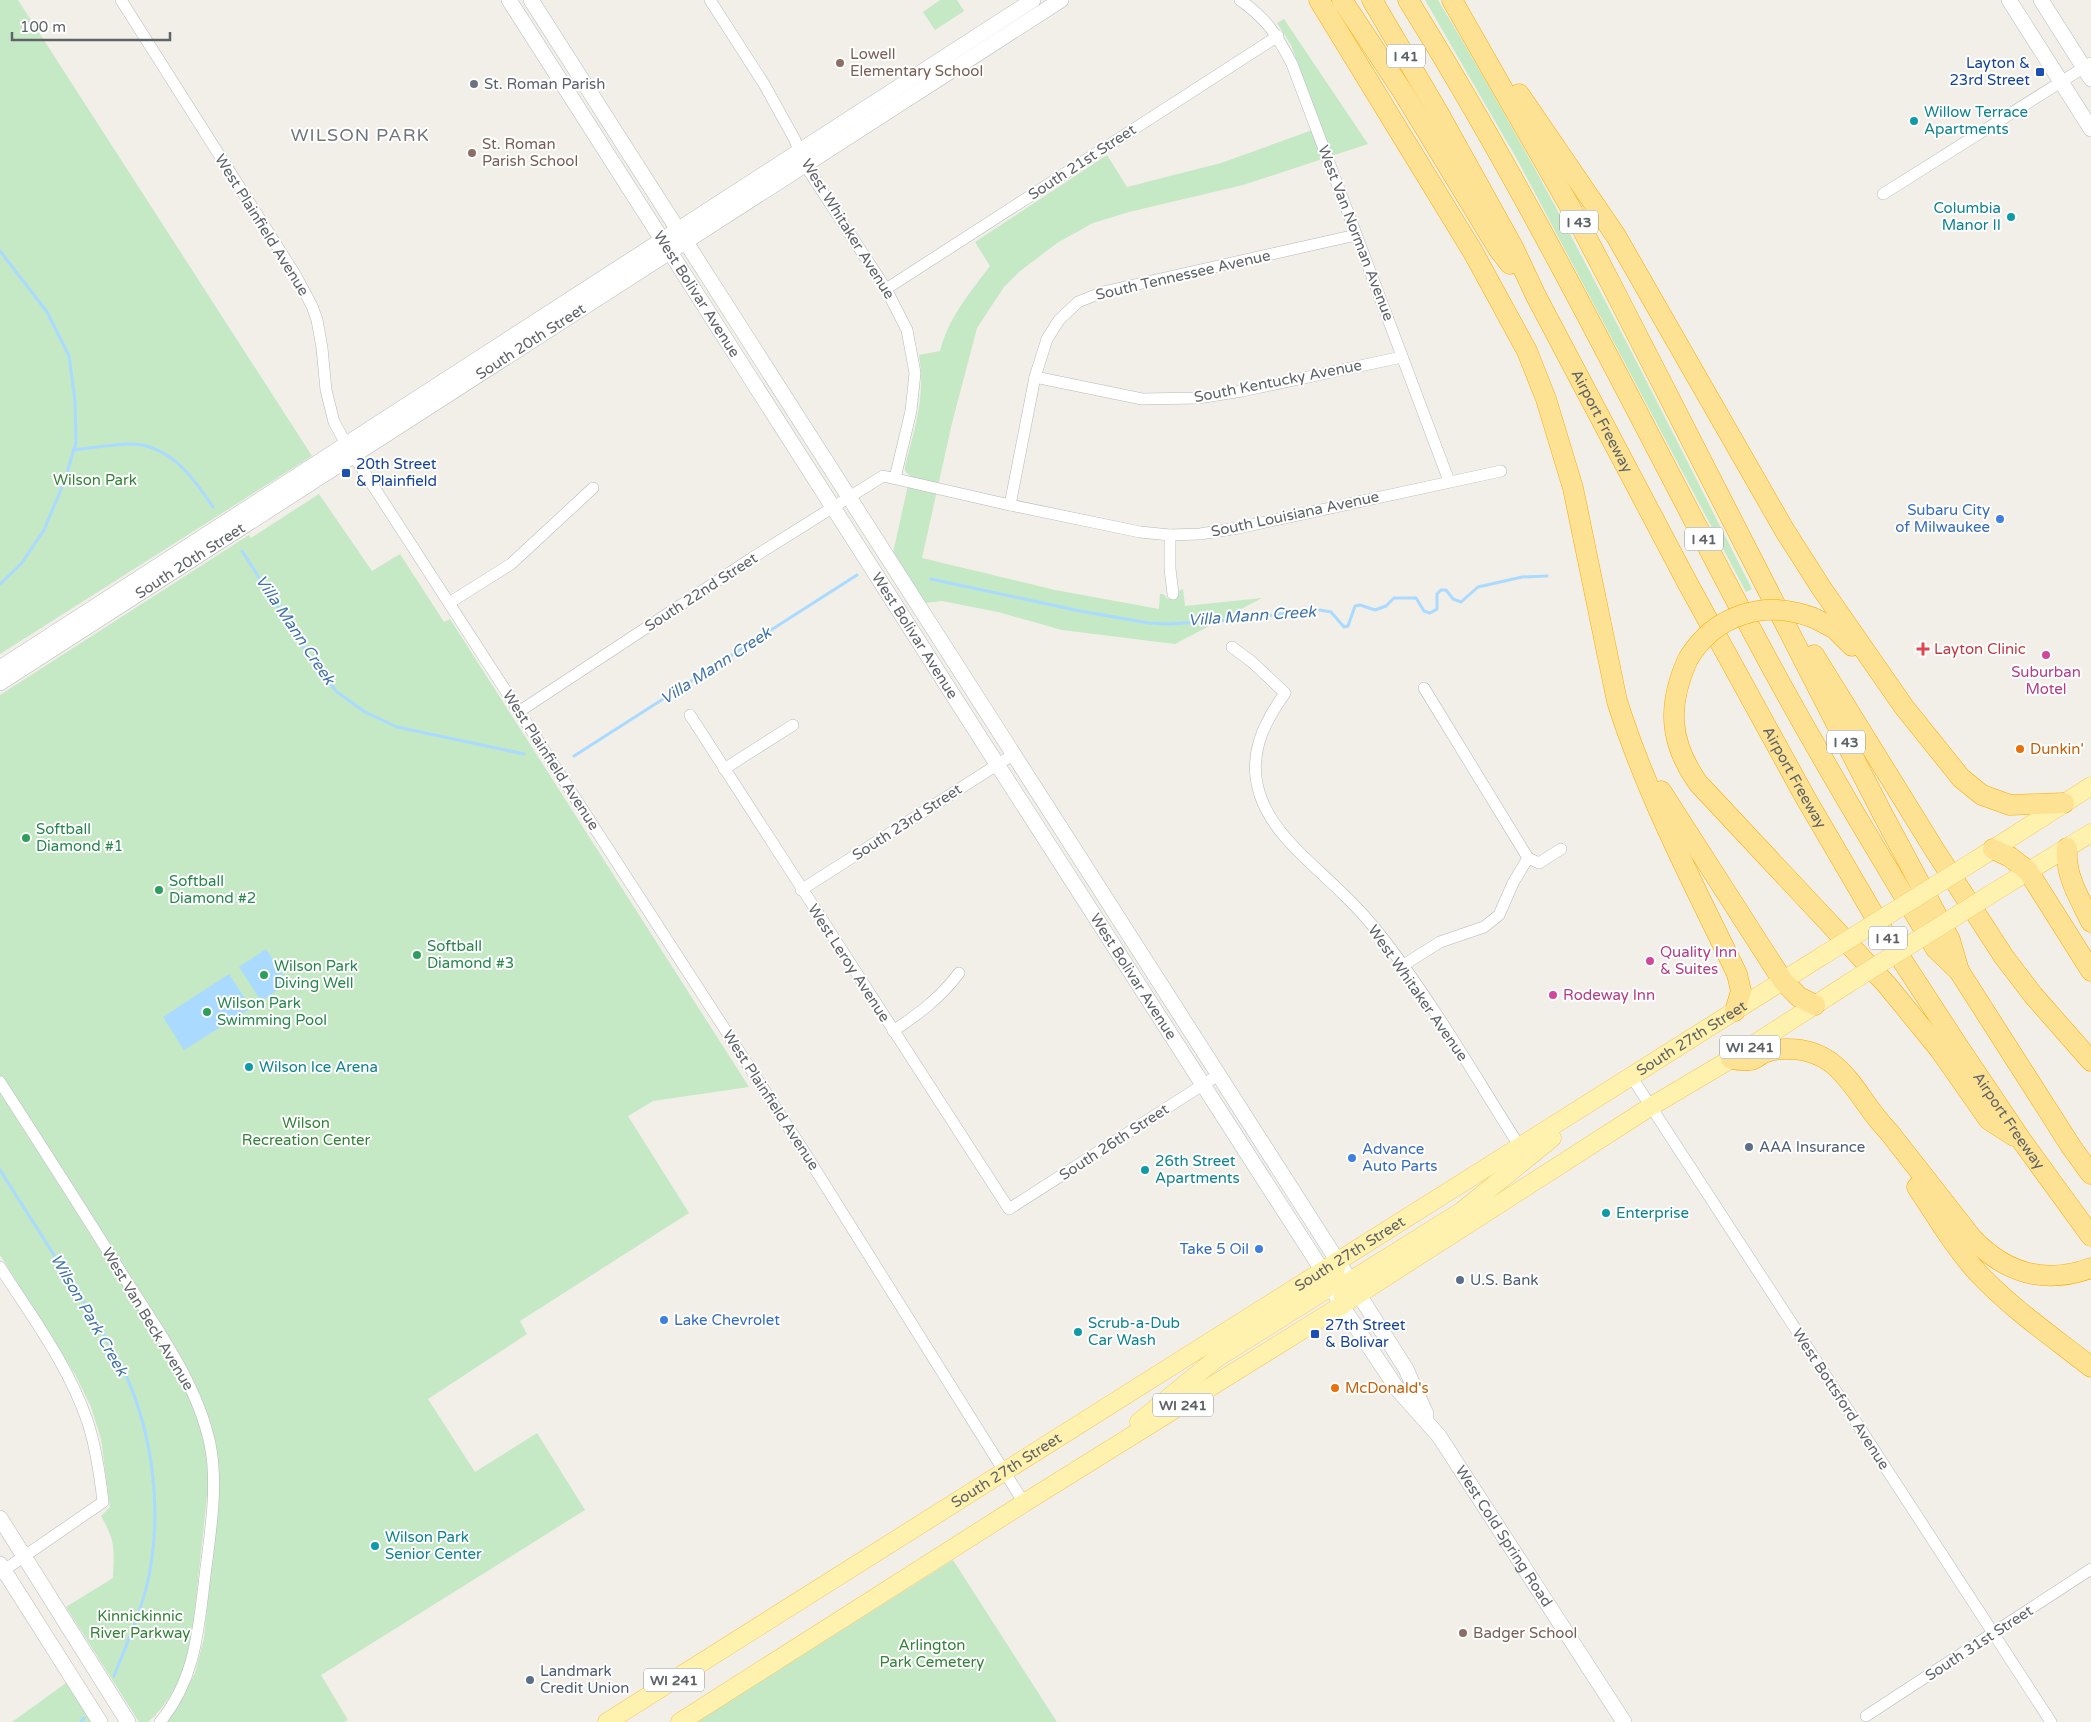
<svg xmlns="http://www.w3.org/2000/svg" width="2091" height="1722" font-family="'Varela Round',sans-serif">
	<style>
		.green { fill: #c5e8c5 }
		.water { fill: #aadaff }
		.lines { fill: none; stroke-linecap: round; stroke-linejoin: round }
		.stream { stroke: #aadaff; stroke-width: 3 }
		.street-casing { stroke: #b5b8bc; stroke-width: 12 }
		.secondary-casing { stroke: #b6babf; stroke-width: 16 }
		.primary-casing { stroke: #f2c960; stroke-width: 19 }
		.highway-casing { stroke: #f9ab00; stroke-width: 21 }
		.street { stroke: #fff; stroke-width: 11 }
		.secondary { stroke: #fff; stroke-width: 15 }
		.primary { stroke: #fff2af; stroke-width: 18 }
		.highway { stroke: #fde293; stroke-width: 20 }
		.primary-bridge-casing { stroke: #f2c960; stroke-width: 19; stroke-linecap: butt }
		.highway-bridge-casing { stroke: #f9ab00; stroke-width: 21; stroke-linecap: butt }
		.primary-bridge { stroke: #fff2af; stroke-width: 18 }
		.highway-bridge { stroke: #fde293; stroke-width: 20 }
		.education-dot { fill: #8d6e63; stroke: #fff; stroke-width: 2 }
		.transit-dot { fill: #1a4fb4; stroke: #fff; stroke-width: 2 }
		.worship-dot { fill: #6b7280; stroke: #fff; stroke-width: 2 }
		.culture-dot { fill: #0f9aa8; stroke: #fff; stroke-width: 2 }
		.shop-dot { fill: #3f7fe0; stroke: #fff; stroke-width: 2 }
		.health-dot { fill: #e0444e; stroke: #fff; stroke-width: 2 }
		.hotel-dot { fill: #d1479c; stroke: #fff; stroke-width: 2 }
		.food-dot { fill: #e8710a; stroke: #fff; stroke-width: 2 }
		.leisure-dot { fill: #2e9e5b; stroke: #fff; stroke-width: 2 }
		.service-dot { fill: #5c6f8a; stroke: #fff; stroke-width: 2 }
		.labels { text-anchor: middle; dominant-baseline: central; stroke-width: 4; stroke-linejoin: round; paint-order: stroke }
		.shield { fill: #fff; stroke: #8f9295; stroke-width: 1 }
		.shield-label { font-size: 14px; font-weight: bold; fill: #5f6368 }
		.education-label { font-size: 15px; fill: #785e54; stroke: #fff; text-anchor: start }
		.transit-label { font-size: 15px; fill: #164399; stroke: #fff; text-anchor: start }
		.worship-label { font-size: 15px; fill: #5b616d; stroke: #fff; text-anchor: start }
		.culture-label { font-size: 15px; fill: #0d838f; stroke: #fff; text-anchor: start }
		.street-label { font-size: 15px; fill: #5f6368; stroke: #fff }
		.park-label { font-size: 15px; fill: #348238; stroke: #fff }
		.shop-label { font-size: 15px; fill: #366cbe; stroke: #fff; text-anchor: end }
		.health-label { font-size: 15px; fill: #be3a42; stroke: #fff; text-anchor: start }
		.hotel-label { font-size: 15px; fill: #b23c85; stroke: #fff; text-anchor: start }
		.food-label { font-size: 15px; fill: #c56008; stroke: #fff; text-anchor: start }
		.leisure-label { font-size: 15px; fill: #27864d; stroke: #fff; text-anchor: start }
		.service-label { font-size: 15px; fill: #4e5e75; stroke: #fff; text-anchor: start }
		.water-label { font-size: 16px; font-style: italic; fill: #4174aa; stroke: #fff }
		.quarter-label { font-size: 18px; letter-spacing: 1px; fill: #70757a; stroke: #fff }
	</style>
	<rect width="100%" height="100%" fill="#f1efe8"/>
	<!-- green -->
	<g class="green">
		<path d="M 0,0 L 18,0 L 312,456 L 0,654 Z"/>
		<path d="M 940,0 L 957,0 L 964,11 L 935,30 L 923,12 Z"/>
		<path d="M 1425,0 L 1438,0 C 1553,190 1651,391 1752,589 L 1746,592 L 1518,161 Z"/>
		<path d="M 1284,19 L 1368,144 L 1243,185 L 1129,212 L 1093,223 L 1057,243 L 1019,272 L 1004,287 L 977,328 L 952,423 L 922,558 L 1055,590 L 1159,609 L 1160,594 L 1163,594 L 1168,599 L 1179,596 L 1179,591 L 1183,589 L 1185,606 L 1262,598 L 1175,644 L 1062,630 L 998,612 L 942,601 L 924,603 L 893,553 L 910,476 L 905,471 L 905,466 C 915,428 926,395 919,355 L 940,351 C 949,317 969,294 990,266 L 975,242 L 1107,155 L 1127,187 L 1221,163 L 1321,127 L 1291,45 L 1277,23 Z"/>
		<path d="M 319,494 L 372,571 L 400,554 L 444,622 L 450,619 L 749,1087 L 653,1101 L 628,1116 L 689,1213 L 520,1321 L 527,1334 L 428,1399 L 475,1472 L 537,1433 L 585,1510 L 321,1675 L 348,1720 L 344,1722 L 167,1722 L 175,1711 L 195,1673 L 204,1638 L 217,1511 L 207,1496 L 191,1646 C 183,1675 171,1702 148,1722 L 139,1722 L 66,1607 L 113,1578 C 114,1549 116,1542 101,1516 L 110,1507 L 101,1439 L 91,1407 L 76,1376 L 0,1255 L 0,695 L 249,535 L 251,538 Z"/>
		<path d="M 953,1560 L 1057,1722 L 696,1722 Z"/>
		<path d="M 66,1683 L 91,1722 L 12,1722 Z"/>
	</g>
	<!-- water -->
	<g class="water">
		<path d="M 266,949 L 288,983 L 261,1001 L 239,967 Z"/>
		<path d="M 229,974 L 251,1008 L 184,1050 L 163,1017 Z"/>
	</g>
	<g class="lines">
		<!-- stream -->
		<g class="stream">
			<path d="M 0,251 L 47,312 L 69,356 L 75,401 L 76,442 L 65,480 L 44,530 L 21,564 L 0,584"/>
			<path d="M 73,450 C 91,448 109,445 127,444 C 168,442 193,477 213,507"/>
			<path d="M 242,551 L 315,665 L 337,692 L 365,712 L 397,727 L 524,754"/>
			<path d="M 931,579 L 1080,611 L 1149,623 L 1169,624 L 1246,619 L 1314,609 L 1331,612 L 1344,627 L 1348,626 L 1355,606 L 1360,605 L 1375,610 L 1386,606 L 1394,598 L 1416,598 L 1424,611 L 1430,613 L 1437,609 L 1437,594 L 1441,590 L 1446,590 L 1453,599 L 1461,602 L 1478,587 L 1522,577 L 1547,576"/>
			<path d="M 574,756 L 857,575"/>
			<path d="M 0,1170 C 25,1209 50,1249 75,1288 C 92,1316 111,1343 125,1373 C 153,1435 162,1509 149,1576 C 142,1610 127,1643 114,1676"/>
			<path d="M 81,1722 L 84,1718"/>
		</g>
		<!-- street casing -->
		<g class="street-casing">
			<g id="street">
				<path d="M 121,0 L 296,276 L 312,306 L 317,320 L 322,348 L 326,390 L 334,422 L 346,444 L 805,1153 L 1024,1503"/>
				<path d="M 710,0 L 764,84 L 795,140 L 805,165 L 886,289 L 907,330 L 915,373 L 911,411 L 895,478"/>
				<path d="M 1240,0 C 1267,19 1277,35 1292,64 L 1449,481"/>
				<path d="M 1883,194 L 2091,63"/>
				<path d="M 886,289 L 1278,36"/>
				<path d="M 1035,377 L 1142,399 L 1198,398 L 1242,391 L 1402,357"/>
				<path d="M 1010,505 L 1035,377 L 1047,339 L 1059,320 L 1078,302 L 1103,292 L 1356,235"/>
				<path d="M 1170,535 L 1170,569 L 1173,594"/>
				<path d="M 449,603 L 511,564 L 593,488"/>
				<path d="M 1232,647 L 1252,662 L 1285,693 C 1263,724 1247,756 1260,795 C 1274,836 1312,863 1342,893 C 1358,908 1372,924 1385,941 C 1435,1006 1476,1078 1520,1147"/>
				<path d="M 1424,688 L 1528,858 L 1539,863 L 1561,849"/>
				<path d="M 520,711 L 752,558 L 883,476 L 1010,505 L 1140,532 L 1170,535 L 1200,534 L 1238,528 L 1501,471"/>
				<path d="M 690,715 L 1009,1209 L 1218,1075"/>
				<path d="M 724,769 L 793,725"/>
				<path d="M 801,890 L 1014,754"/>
				<path d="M 1402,966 L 1440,942 L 1484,927 L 1499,915 L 1513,883 L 1528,858"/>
				<path d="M 893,1031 C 920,1013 939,999 959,973"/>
				<path d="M 1631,1076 L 2051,1722"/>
				<path d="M 0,1082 C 42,1147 83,1211 124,1277 C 157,1329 197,1383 210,1444 C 219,1488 209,1540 204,1584 C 198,1634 194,1681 160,1722"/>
				<path d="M 0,1267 C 32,1317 69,1366 88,1423 C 96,1448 100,1475 103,1502 L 0,1573"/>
				<path d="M 1866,1716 L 2091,1569"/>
			</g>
		</g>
		<!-- secondary casing -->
		<g class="secondary-casing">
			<g id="secondary">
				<path id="s1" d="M 509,0 L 1004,775 L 1315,1259 L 1342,1306 L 1398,1390 L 1439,1436 L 1624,1722"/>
				<path d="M 531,0 L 1330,1249 L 1406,1369 L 1426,1414"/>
				<path d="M 2009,0 L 2091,129"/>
				<path d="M 2041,0 L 2091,79"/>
				<path d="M 0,668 L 1033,0"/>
				<path id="s2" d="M 0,683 L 1061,0"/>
				<path d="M 0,1518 L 128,1722"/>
				<path d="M 0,1564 L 100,1722"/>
			</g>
		</g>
		<!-- primary casing -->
		<g class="primary-casing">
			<g id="primary">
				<path d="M 1976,860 L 2091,786"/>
				<path d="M 1996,891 L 2091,833"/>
				<path d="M 1342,1306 L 1343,1291 L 1350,1281 L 1462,1211 L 1552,1138"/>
				<path d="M 1139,1422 L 1217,1358 L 1324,1291 L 1334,1280 L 1337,1261"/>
				<path id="s3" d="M 607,1722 L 1822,956"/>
				<path d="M 680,1722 L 1024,1503 L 1331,1312 L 1650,1107 L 1731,1059 L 1849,983"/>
			</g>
		</g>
		<!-- highway casing -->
		<g class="highway-casing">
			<g id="highway">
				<path d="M 1319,0 L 1473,252 L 1527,351 L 1546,399 L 1573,488 L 1617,701 C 1647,796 1694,885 1737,974 L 1741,991 L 1735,1011"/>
				<path d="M 1342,0 L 1403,92 L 1499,250 L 1510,264"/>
				<path id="s4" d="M 1372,0 L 1438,112 L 1513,247 L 1536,296 L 1687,582 L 1805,797 L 1885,934 L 1958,1046 L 2022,1141 L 2091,1236"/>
				<path d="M 1408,0 C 1537,207 1643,427 1758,642 C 1814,747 1875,848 1936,949 L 1959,971 L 2072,1148 L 2091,1174"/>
				<path d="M 1452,0 L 1578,221 L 1611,284 L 1881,811 L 1950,940 L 1959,971"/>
				<path d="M 1519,94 L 1616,236 L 1785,531 L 1822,589 L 1904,707 L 1961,778 L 1982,795 L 2010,805 L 2064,803"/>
				<path d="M 1814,618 L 1835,629 L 1852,646"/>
				<path d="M 1814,655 L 1934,849 L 2004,957 L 2033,995 L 2091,1061"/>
				<path d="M 1688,659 C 1667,705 1669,742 1698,783 L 1887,985 L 1940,1050 L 1989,1120 L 2014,1136"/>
				<path d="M 1661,791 L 1783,981 L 1799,997 L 1815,1005"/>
				<path d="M 2067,848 C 2065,876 2079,897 2091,922"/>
				<path d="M 1993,849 L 2010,857 L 2028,871 L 2091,971"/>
				<path d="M 1731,1059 C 1737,1060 1744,1061 1750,1060 C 1755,1060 1759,1055 1764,1053 C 1771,1050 1778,1049 1786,1049 C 1844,1048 1855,1098 1889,1132 L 1972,1238 C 2005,1273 2045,1285 2091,1268"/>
				<path d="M 1917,1187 C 1937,1217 1955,1248 1979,1274 C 2012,1309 2053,1337 2091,1367"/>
			</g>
		</g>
		<!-- street -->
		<use href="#street" class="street"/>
		<!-- secondary -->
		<use href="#secondary" class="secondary"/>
		<!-- primary -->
		<use href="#primary" class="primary"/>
		<!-- highway -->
		<use href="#highway" class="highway"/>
		<!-- primary-bridge casing -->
		<g class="primary-bridge-casing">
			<g id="primary-bridge">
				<path d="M 1822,956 L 1976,860"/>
				<path d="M 1849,983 L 1996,891"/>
			</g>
		</g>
		<!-- highway-bridge casing -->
		<g class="highway-bridge-casing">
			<path id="highway-bridge" d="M 1688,659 C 1715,614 1766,599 1814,618"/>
		</g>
		<!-- primary-bridge -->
		<use href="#primary-bridge" class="primary-bridge"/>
		<!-- highway-bridge -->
		<use href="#highway-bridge" class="highway-bridge"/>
	</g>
	<!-- markers -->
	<g class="education-dot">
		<circle cx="840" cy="63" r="5"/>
		<circle cx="472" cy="153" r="5"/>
		<circle cx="1463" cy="1633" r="5"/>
	</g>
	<g class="transit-dot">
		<rect x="2035" y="67" width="10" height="10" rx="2.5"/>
		<rect x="341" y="468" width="10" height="10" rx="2.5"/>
		<rect x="1310" y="1329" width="10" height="10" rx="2.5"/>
	</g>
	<circle class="worship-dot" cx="474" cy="84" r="5"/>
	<g class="culture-dot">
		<circle cx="1914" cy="121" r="5"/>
		<circle cx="2011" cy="217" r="5"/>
		<circle cx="249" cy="1067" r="5"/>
		<circle cx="1145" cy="1170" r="5"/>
		<circle cx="1606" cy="1213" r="5"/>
		<circle cx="1078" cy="1332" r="5"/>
		<circle cx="375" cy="1546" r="5"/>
	</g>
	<g class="shop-dot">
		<circle cx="2000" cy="519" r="5"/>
		<circle cx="1352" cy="1158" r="5"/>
		<circle cx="1259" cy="1249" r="5"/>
		<circle cx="664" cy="1320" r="5"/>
	</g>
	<path class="health-dot" d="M1920.5 641.5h5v5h5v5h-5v5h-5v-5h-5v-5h5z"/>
	<g class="hotel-dot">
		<circle cx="2046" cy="655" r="5"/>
		<circle cx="1650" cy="961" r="5"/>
		<circle cx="1553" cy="995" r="5"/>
	</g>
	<g class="food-dot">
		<circle cx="2020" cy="749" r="5"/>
		<circle cx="1335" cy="1388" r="5"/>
	</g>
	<g class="leisure-dot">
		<circle cx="26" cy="838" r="5"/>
		<circle cx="159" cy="890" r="5"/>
		<circle cx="417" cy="955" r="5"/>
		<circle cx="264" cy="975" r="5"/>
		<circle cx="207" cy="1012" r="5"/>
	</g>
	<g class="service-dot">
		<circle cx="1749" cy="1147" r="5"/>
		<circle cx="1460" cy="1280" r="5"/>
		<circle cx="530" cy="1680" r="5"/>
	</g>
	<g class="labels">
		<!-- shield labels -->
		<g class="shield">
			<rect x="1387" y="44.5" width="38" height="23" rx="4"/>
			<rect x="1560" y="210.5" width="38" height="23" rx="4"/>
			<rect x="1685" y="527.5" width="38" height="23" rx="4"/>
			<rect x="1827" y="730.5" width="38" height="23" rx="4"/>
			<rect x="1869" y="926.5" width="38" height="23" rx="4"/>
			<rect x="1720" y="1035.5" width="60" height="23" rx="4"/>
			<rect x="1153" y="1393.5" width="60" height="23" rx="4"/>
			<rect x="644" y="1668.5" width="60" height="23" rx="4"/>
		</g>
		<g class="shield-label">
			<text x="1406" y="56">I 41</text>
			<text x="1579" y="222">I 43</text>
			<text x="1704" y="539">I 41</text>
			<text x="1846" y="742">I 43</text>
			<text x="1888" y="938">I 41</text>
			<text x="1750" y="1047">WI 241</text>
			<text x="1183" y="1405">WI 241</text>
			<text x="674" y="1680">WI 241</text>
		</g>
		<!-- education labels -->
		<g class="education-label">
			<text x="850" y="54">Lowell<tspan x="850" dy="17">Elementary School</tspan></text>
			<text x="482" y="144">St. Roman<tspan x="482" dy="17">Parish School</tspan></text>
			<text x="1473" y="1633">Badger School</text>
		</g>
		<!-- transit labels -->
		<g class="transit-label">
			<text x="2030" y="63" text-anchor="end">Layton &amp;<tspan x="2030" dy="17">23rd Street</tspan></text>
			<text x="356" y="464">20th Street<tspan x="356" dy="17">&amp; Plainfield</tspan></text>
			<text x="1325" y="1325">27th Street<tspan x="1325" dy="17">&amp; Bolivar</tspan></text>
		</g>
		<!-- worship labels -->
		<g class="worship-label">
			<text x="484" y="84">St. Roman Parish</text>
		</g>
		<!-- culture labels -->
		<g class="culture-label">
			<text x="1924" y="112">Willow Terrace<tspan x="1924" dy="17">Apartments</tspan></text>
			<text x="2001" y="208" text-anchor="end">Columbia<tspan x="2001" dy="17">Manor II</tspan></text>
			<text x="259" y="1067">Wilson Ice Arena</text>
			<text x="1155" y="1161">26th Street<tspan x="1155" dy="17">Apartments</tspan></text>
			<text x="1616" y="1213">Enterprise</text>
			<text x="1088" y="1323">Scrub-a-Dub<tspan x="1088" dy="17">Car Wash</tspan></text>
			<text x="385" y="1537">Wilson Park<tspan x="385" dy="17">Senior Center</tspan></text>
		</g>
		<!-- street labels -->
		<g class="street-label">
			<text transform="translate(1082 162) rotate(-33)">South 21st Street</text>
			<text transform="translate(262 225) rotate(58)">West Plainfield Avenue</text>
			<text transform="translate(848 229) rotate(58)">West Whitaker Avenue</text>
			<text transform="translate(1356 233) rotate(69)">West Van Norman Avenue</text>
			<text transform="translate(1183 275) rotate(-13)">South Tennessee Avenue</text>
			<text stroke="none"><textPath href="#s1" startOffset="349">West Bolivar Avenue</textPath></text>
			<text stroke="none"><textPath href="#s2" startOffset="631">South 20th Street</textPath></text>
			<text transform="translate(1278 381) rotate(-11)">South Kentucky Avenue</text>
			<text stroke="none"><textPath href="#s4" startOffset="480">Airport Freeway</textPath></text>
			<text transform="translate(1295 514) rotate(-12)">South Louisiana Avenue</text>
			<text stroke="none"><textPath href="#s2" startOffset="226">South 20th Street</textPath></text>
			<text transform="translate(701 592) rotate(-33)">South 22nd Street</text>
			<text stroke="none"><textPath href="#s1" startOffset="754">West Bolivar Avenue</textPath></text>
			<text transform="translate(551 760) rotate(57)">West Plainfield Avenue</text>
			<text stroke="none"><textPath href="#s4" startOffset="885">Airport Freeway</textPath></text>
			<text transform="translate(907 822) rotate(-33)">South 23rd Street</text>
			<text transform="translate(849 963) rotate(57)">West Leroy Avenue</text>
			<text stroke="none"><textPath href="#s1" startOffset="1159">West Bolivar Avenue</textPath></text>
			<text transform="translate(1418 993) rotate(55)">West Whitaker Avenue</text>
			<text stroke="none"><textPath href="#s3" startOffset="1282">South 27th Street</textPath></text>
			<text transform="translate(771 1100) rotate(57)">West Plainfield Avenue</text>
			<text stroke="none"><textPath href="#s4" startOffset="1290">Airport Freeway</textPath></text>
			<text transform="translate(1114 1142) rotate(-33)">South 26th Street</text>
			<text stroke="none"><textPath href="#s3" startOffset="878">South 27th Street</textPath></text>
			<text transform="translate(148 1319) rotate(59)">West Van Beck Avenue</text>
			<text transform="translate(1841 1399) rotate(57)">West Bottsford Avenue</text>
			<text stroke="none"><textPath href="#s3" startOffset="472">South 27th Street</textPath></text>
			<text stroke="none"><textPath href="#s1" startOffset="1831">West Cold Spring Road</textPath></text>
			<text transform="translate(1979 1643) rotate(-33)">South 31st Street</text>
		</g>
		<!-- park labels -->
		<g class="park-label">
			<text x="95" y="480">Wilson Park</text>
			<text x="306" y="1123">Wilson<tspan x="306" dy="17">Recreation Center</tspan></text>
			<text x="140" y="1616">Kinnickinnic<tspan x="140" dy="17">River Parkway</tspan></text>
			<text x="932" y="1645">Arlington<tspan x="932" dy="17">Park Cemetery</tspan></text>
		</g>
		<!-- shop labels -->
		<g class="shop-label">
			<text x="1990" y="510">Subaru City<tspan x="1990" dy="17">of Milwaukee</tspan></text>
			<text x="1362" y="1149" text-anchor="start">Advance<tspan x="1362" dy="17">Auto Parts</tspan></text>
			<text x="1249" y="1249">Take 5 Oil</text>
			<text x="674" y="1320" text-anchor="start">Lake Chevrolet</text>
		</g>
		<!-- health labels -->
		<g class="health-label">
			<text x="1934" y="649">Layton Clinic</text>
		</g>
		<!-- hotel labels -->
		<g class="hotel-label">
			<text x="2046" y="672" text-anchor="middle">Suburban<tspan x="2046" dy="17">Motel</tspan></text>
			<text x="1660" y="952">Quality Inn<tspan x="1660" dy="17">&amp; Suites</tspan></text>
			<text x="1563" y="995">Rodeway Inn</text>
		</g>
		<!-- food labels -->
		<g class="food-label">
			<text x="2030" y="749">Dunkin'</text>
			<text x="1345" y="1388">McDonald's</text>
		</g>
		<!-- leisure labels -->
		<g class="leisure-label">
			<text x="36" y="829">Softball<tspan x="36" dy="17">Diamond #1</tspan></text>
			<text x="169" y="881">Softball<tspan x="169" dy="17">Diamond #2</tspan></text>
			<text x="427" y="946">Softball<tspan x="427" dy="17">Diamond #3</tspan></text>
			<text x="274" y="966">Wilson Park<tspan x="274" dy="17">Diving Well</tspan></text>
			<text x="217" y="1003">Wilson Park<tspan x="217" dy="17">Swimming Pool</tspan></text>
		</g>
		<!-- service labels -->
		<g class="service-label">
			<text x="1759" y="1147">AAA Insurance</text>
			<text x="1470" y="1280">U.S. Bank</text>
			<text x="540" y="1671">Landmark<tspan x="540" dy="17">Credit Union</tspan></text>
		</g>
		<!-- water labels -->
		<g class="water-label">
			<text transform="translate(1252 616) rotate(-4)">Villa Mann Creek</text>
			<text transform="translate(295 630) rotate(56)">Villa Mann Creek</text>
			<text transform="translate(716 666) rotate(-33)">Villa Mann Creek</text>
			<text transform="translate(89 1315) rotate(60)">Wilson Park Creek</text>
		</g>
		<!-- quarter labels -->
		<g class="quarter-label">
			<text x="360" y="135">WILSON PARK</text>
		</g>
	</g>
	<!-- scale -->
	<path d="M12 32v8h158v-8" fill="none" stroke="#5f6368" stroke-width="2.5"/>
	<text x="20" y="32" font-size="15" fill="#5f6368" stroke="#ffffff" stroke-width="4" paint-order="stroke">100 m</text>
</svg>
